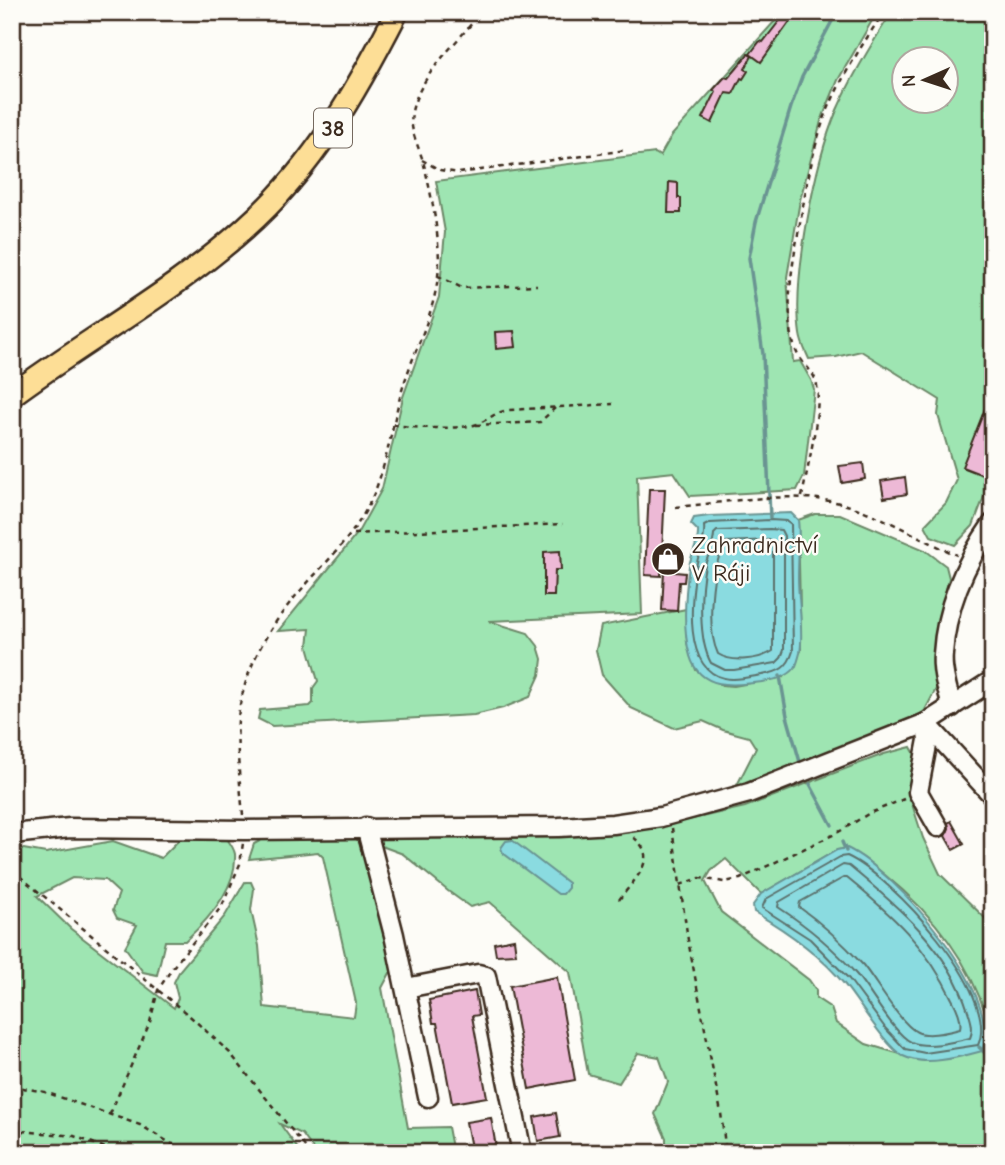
<svg xmlns="http://www.w3.org/2000/svg" width="1005" height="1165" font-family="'Comic Neue',sans-serif">
	<style>
		.green { fill: #9ee5b2; stroke: #6c8868; stroke-width: 2; fill-rule: evenodd }
		.water { fill: #8adbe0; stroke: #6a9492; stroke-width: 2 }
		.lines { fill: none; stroke-linecap: round; stroke-linejoin: round }
		.shore { stroke: #5b716c; stroke-width: 2 }
		.stream { stroke: #6a9492; stroke-width: 3.5 }
		.building { fill: #edb9d6; stroke: #3b2a1e; stroke-width: 2 }
		.minor-casing { stroke: #3b2a1e; stroke-width: 23 }
		.major-casing { stroke: #3b2a1e; stroke-width: 26 }
		.path { stroke: #3b2a1e; stroke-width: 2.5; stroke-dasharray: 5 5; stroke-linecap: butt }
		.minor { stroke: #fdfcf7; stroke-width: 18 }
		.major { stroke: #fdde96; stroke-width: 21 }
		.labels { text-anchor: middle; dominant-baseline: central; stroke-width: 5; stroke-linejoin: round; paint-order: stroke }
		.shield { fill: #fdfcf7; stroke: #75695f; stroke-width: 2 }
		.shield-label { font-size: 23px; font-weight: bold; fill: #3b2a1e }
		.poi-label { font-size: 24px; fill: #3b2a1e; stroke: #fdfcf7; text-anchor: start }
	</style>
	<rect width="100%" height="100%" fill="#fdfcf7"/>
	<filter id="ink" filterUnits="userSpaceOnUse"><feTurbulence type="fractalNoise" baseFrequency=".0143" numOctaves="2"/><feDisplacementMap in="SourceGraphic" scale="14" xChannelSelector="R" yChannelSelector="G"/><feConvolveMatrix kernelMatrix="1 2 1 2 8 2 1 2 1" color-interpolation-filters="sRGB"/></filter>
	<g filter="url(#ink)">
		<!-- green -->
		<g class="green">
			<path d="M 783,12 L 877,12 L 838,80 L 821,121 L 800,200 L 787,277 L 793,362 L 800,361 L 811,380 L 814,389 L 804,476 L 797,490 L 690,496 L 674,472 L 637,476 L 642,614 L 489,621 L 528,633 L 538,646 L 542,659 L 540,675 L 530,697 L 503,708 L 474,715 L 272,726 L 258,719 L 260,710 L 310,706 L 313,703 L 313,688 L 318,681 L 308,646 L 310,629 L 278,631 L 357,534 L 382,489 L 403,397 L 439,297 L 445,232 L 436,181 L 655,153 L 660,156 L 672,135 Z"/>
			<path d="M 892,12 L 993,12 L 993,389 L 963,467 L 991,478 L 973,526 L 955,545 L 931,536 L 925,525 L 946,503 L 957,480 L 938,415 L 940,400 L 861,351 L 836,357 L 809,359 C 806,352 801,343 800,334 C 792,279 815,161 837,110 C 852,76 872,43 892,12 ZM 904,60 L 946,60 L 946,102 L 904,102 Z"/>
			<path d="M 815,514 L 840,514 L 925,550 L 946,566 L 949,578 L 937,624 L 941,648 L 936,689 L 923,714 L 894,732 L 734,791 L 756,748 L 749,737 L 723,730 L 703,721 L 674,728 L 631,708 L 602,675 L 596,650 L 601,626 L 686,609 L 687,643 L 696,670 L 722,685 L 734,686 L 784,677 L 801,651 L 798,520 Z"/>
			<path d="M 911,747 L 917,758 L 912,804 L 923,838 L 940,874 L 993,926 L 993,1153 L 666,1153 L 666,1138 L 655,1114 L 668,1082 L 659,1057 L 638,1053 L 619,1083 L 588,1074 L 570,972 L 490,902 L 470,907 L 448,891 L 403,854 L 376,844 L 377,838 L 391,836 L 641,826 L 688,820 L 745,807 L 884,754 ZM 845,849 C 861,854 872,865 885,875 C 932,913 969,960 987,1018 L 924,1061 L 866,1044 L 836,1023 L 831,1008 L 816,998 L 816,990 L 809,980 L 721,912 L 705,881 L 711,871 L 726,859 L 761,894 L 837,850 Z"/>
			<path d="M 353,835 L 361,845 L 396,972 L 390,973 L 382,988 L 408,1128 L 448,1127 L 453,1153 L 316,1153 L 302,1134 L 280,1124 L 301,1153 L 12,1153 L 12,847 L 46,853 L 113,841 L 161,858 L 179,840 L 204,837 L 227,839 C 230,843 234,849 235,854 C 237,887 208,920 185,941 L 165,941 L 157,975 L 143,972 L 125,947 L 137,925 L 117,918 L 113,910 L 119,893 L 105,880 L 72,878 L 37,896 L 71,929 L 174,1008 L 178,998 L 174,982 L 180,970 L 225,916 L 245,882 L 251,882 L 254,889 L 251,910 L 259,946 L 264,1007 L 354,1017 L 356,1003 L 323,857 L 318,852 L 249,859 L 254,844 L 269,836 Z"/>
		</g>
		<!-- water -->
		<g class="water">
			<path d="M 791,513 L 798,520 C 800,539 798,558 798,578 C 798,601 804,631 800,653 C 799,657 797,664 795,668 C 787,678 773,680 762,682 C 734,686 700,690 690,656 C 682,629 685,594 689,566 C 691,554 699,543 698,531 L 691,524 L 694,518 L 709,516 Z"/>
			<path d="M 512,840 L 568,883 L 568,888 L 563,894 L 558,894 L 503,853 L 501,848 L 506,841 Z"/>
			<path d="M 847,848 C 894,870 1005,995 982,1051 C 960,1057 925,1067 903,1056 C 887,1048 858,1001 845,985 C 820,954 789,932 754,912 L 753,905 L 761,894 L 837,850 Z"/>
		</g>
		<g class="lines">
			<!-- shore -->
			<g class="shore">
				<path d="M 770,520 L 787,521 L 791,524 L 793,651 C 788,668 779,672 762,675 C 750,677 736,681 724,678 C 683,669 691,599 696,568 C 698,552 706,541 704,526 L 710,523 Z"/>
				<path d="M 770,529 L 781,530 L 784,536 L 784,650 L 781,658 L 776,663 L 734,670 L 725,670 L 711,663 C 698,640 700,591 705,565 C 708,555 714,545 714,534 L 717,531 Z"/>
				<path d="M 769,540 L 773,543 L 773,651 C 759,660 732,663 718,654 C 706,629 711,565 726,542 Z"/>
				<path d="M 847,856 C 891,876 1001,993 978,1045 L 925,1053 L 905,1049 L 886,1029 L 849,979 L 810,939 L 762,908 L 766,899 L 840,857 Z"/>
				<path d="M 843,865 L 849,866 C 898,906 949,949 968,1011 C 971,1020 974,1029 970,1038 C 954,1042 927,1049 911,1042 C 894,1034 870,990 856,974 C 833,947 807,926 778,907 L 779,902 Z"/>
				<path d="M 843,878 L 847,878 C 891,914 927,946 952,999 C 957,1008 962,1020 960,1029 C 949,1032 928,1037 917,1032 C 901,1025 876,981 863,965 C 844,944 823,924 799,907 L 800,902 Z"/>
			</g>
			<!-- stream -->
			<g class="stream">
				<path d="M 770,518 L 763,354 L 749,258 L 756,222 L 791,107 L 802,77 L 837,12"/>
				<path d="M 780,676 L 787,716 L 800,762"/>
				<path d="M 810,784 L 832,825"/>
				<path d="M 842,842 L 846,851"/>
				<path d="M 979,1047 L 993,1061"/>
			</g>
		</g>
		<!-- building -->
		<g class="building">
			<path d="M 784,15 L 791,20 L 761,62 L 750,54 L 760,41 L 763,42 Z"/>
			<path d="M 748,54 L 752,56 L 745,69 L 748,71 L 743,79 L 741,78 L 733,94 L 726,93 L 712,123 L 703,118 L 716,92 L 713,90 L 725,77 L 728,78 Z"/>
			<path d="M 669,182 L 678,183 L 678,198 L 681,198 L 681,213 L 668,213 Z"/>
			<path d="M 514,331 L 516,347 L 496,349 L 495,332 Z"/>
			<path d="M 992,391 L 993,391 L 993,479 L 962,467 Z"/>
			<path d="M 863,463 L 865,479 L 842,483 L 839,466 Z"/>
			<path d="M 905,477 L 907,494 L 884,498 L 881,481 Z"/>
			<path d="M 649,489 L 665,489 L 661,576 L 645,575 Z"/>
			<path d="M 560,551 L 561,570 L 555,570 L 554,596 L 544,596 L 544,552 Z"/>
			<path d="M 664,571 L 685,573 L 684,582 L 679,582 L 677,611 L 662,610 Z"/>
			<path d="M 951,821 L 964,844 L 953,850 L 945,836 L 949,828 L 948,823 Z"/>
			<path d="M 514,939 L 516,954 L 496,955 L 494,943 Z"/>
			<path d="M 557,977 L 575,1080 L 529,1089 L 510,986 Z"/>
			<path d="M 475,991 L 479,1015 L 472,1016 L 487,1097 L 452,1103 L 437,1023 L 433,1023 L 429,1000 Z"/>
			<path d="M 556,1113 L 560,1137 L 538,1141 L 534,1117 Z"/>
			<path d="M 491,1118 L 497,1153 L 472,1153 L 466,1122 Z"/>
		</g>
		<g class="lines">
			<!-- minor casing -->
			<g class="minor-casing">
				<g id="minor">
					<path d="M 952,707 C 948,691 941,671 943,654 C 946,606 966,561 993,523"/>
					<path d="M 366,827 L 394,935 L 428,1097"/>
					<path d="M 938,827 L 918,792 L 928,740 L 926,723 L 993,796"/>
					<path d="M 12,834 L 70,828 L 245,830 L 559,827 L 613,824 L 661,817 L 749,793 L 926,723 L 993,680"/>
					<path d="M 406,988 L 478,974 L 486,976 L 522,1153"/>
				</g>
			</g>
			<!-- major casing -->
			<g class="major-casing">
				<path id="major" d="M 12,395 C 89,338 174,292 245,228 C 313,168 356,92 397,12"/>
			</g>
			<!-- path -->
			<g class="path">
				<path d="M 422,160 L 440,170 L 459,173 L 627,150"/>
				<path d="M 438,276 L 462,288 L 537,285"/>
				<path d="M 393,424 C 407,429 459,429 474,425 C 488,421 494,412 509,410 L 613,404"/>
				<path d="M 476,425 L 540,422 L 555,408"/>
				<path d="M 802,497 C 807,470 823,405 816,381 C 812,370 803,364 798,355 C 792,344 791,330 790,318 C 788,289 793,262 798,234 C 805,196 811,155 824,119 C 839,81 861,46 884,12"/>
				<path d="M 676,507 C 734,502 797,488 853,507 C 889,519 922,540 957,555"/>
				<path d="M 353,534 L 563,524"/>
				<path d="M 243,815 C 240,785 235,739 239,710 C 246,668 267,630 294,598 C 331,555 364,530 381,474 C 390,446 394,416 403,387 C 414,351 434,314 438,276 C 442,246 431,191 423,161 C 416,139 406,124 415,101 C 428,67 459,41 481,12"/>
				<path d="M 672,828 L 688,940 L 721,1113 L 726,1153"/>
				<path d="M 12,870 L 192,1018 L 230,1053 L 310,1153"/>
				<path d="M 680,885 L 700,878 L 724,882 L 740,879 L 837,833 L 868,814 L 904,799"/>
				<path d="M 619,900 C 634,879 661,858 633,837"/>
				<path d="M 12,1086 L 45,1092 L 140,1125 L 187,1153"/>
				<path d="M 110,1114 L 150,1022 L 158,990 L 173,967 L 222,906 L 240,864 L 243,843"/>
				<path d="M 12,1130 L 74,1136 L 119,1153"/>
			</g>
			<!-- minor -->
			<use href="#minor" class="minor"/>
			<!-- major -->
			<use href="#major" class="major"/>
		</g>
	</g>
	<!-- icons -->
	<defs>
		<g id="shop-disc" transform="scale(1.75)"><circle r="9.5" fill="#3b2a1e" stroke="#fdfcf7"/><path d="M-5-2.5h2.3a2.7 3.5 0 0 1 5.4 0H5L5.5 6h-11ZM-1.5-2.5h3a1.5 2.3 0 0 0-3 0Z" fill="#fff"/></g>
	</defs>
	<g fill-rule="evenodd">
		<use href="#shop-disc" x="668" y="559"/>
	</g>
	<g class="labels">
		<!-- shield labels -->
		<rect class="shield" x="314" y="108.5" width="38" height="39" rx="5"/>
		<g class="shield-label">
			<text x="333" y="128">38</text>
		</g>
		<!-- poi labels -->
		<g class="poi-label">
			<text x="692" y="545">Zahradnictví<tspan x="692" dy="28">V Ráji</tspan></text>
		</g>
	</g>
	<!-- margin -->
	<rect width="1005" height="1165" fill="none" stroke="#fdfcf7" stroke-width="42"/>
	<rect x="21" y="21" width="963" height="1123" fill="none" stroke="#3b2a1e" stroke-width="2.5" filter="url(#ink)"/>
	<!-- north arrow -->
	<g transform="translate(925 80) rotate(267)"><circle r="33" fill="#fdfcf7" stroke="#afa8a0" stroke-width="2"/>
	<path d="M0-5L12 26L0 18L-12 26Z" fill="#3b2a1e"/>
	<text y="-10" font-size="19" font-weight="bold" text-anchor="middle" fill="#3b2a1e">N</text>
	</g>
</svg>
